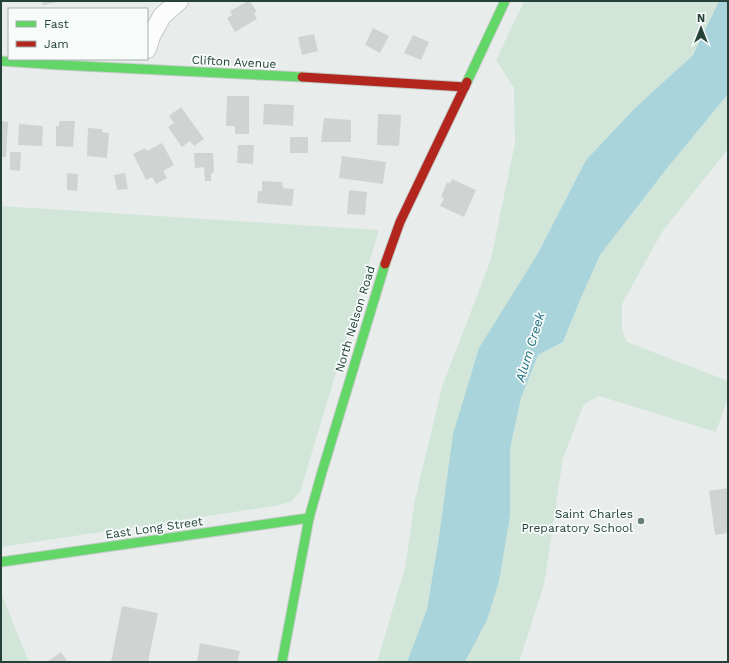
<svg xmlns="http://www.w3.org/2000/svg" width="729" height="663" font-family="'Work Sans',sans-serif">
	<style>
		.green { fill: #d1e6d8 }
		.water { fill: #a9d4db }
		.building { fill: #cfd4d2 }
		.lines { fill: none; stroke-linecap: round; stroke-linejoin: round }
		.street-casing { stroke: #c5cac8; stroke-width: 20 }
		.fast-casing { stroke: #c3cbc8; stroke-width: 11 }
		.jam-casing { stroke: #c3cbc8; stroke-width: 11 }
		.street { stroke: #fcfcfc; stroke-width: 18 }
		.fast { stroke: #63d668; stroke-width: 9 }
		.jam { stroke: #b3261e; stroke-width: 9 }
		.poi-dot { fill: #697e78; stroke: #f7fbf9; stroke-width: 1.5 }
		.labels { text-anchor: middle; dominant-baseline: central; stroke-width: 3.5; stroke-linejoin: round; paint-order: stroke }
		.street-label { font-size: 12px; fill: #24423a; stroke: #f7fbf9 }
		.poi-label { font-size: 12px; fill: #24423a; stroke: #f7fbf9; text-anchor: end }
		.water-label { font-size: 13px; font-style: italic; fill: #1c6f80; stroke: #f7fbf9 }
	</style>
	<rect width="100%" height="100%" fill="#e8edeb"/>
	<!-- green -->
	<g class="green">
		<path d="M 524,1 L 719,1 L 693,55 L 635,108 L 586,160 L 537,255 L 439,537 L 427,609 L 407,662 L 377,662 L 405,568 L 415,500 L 442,387 L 491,259 L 515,143 L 514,88 L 496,60 Z"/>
		<path d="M 728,94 L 728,149 L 662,232 L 622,304 L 622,329 L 627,342 L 728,381 L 728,398 L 716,432 L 599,396 L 584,404 L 563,458 L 544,585 L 519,662 L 465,662 L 487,620 L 510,516 L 510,449 L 521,398 L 538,355 L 563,342 L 580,300 L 600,255 L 668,167 Z"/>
		<path d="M 1,206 L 379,230 L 300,492 L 291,502 L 274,506 L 1,547 Z"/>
		<path d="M 1,593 L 29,662 L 1,662 Z"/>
	</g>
	<!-- water -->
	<path class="water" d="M 719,1 L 728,1 L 728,94 L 668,167 L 600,255 L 580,300 L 563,342 L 538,355 L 521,398 L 510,449 L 510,516 L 499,581 L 487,620 L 465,662 L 407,662 L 427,609 L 439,537 L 453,434 L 479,348 L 537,255 L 586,160 L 635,108 L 693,55 Z"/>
	<!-- building -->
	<g class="building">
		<path d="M 42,1 L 58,1 L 58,2 L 43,5 Z"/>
		<path d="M 248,1 L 250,1 L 257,12 L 254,13 L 257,19 L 235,32 L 227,18 L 232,15 L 230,11 Z"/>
		<path d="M 373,28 L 389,36 L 380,53 L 365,45 Z"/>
		<path d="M 314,34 L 318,51 L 302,55 L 298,37 Z"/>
		<path d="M 413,35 L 429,42 L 421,60 L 404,53 Z"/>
		<path d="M 227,96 L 249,96 L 249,134 L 235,134 L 235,126 L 226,126 Z"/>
		<path d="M 264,104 L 294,105 L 293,126 L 263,124 Z"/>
		<path d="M 181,107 L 204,139 L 194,146 L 190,141 L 182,147 L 168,127 L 174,123 L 169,116 Z"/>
		<path d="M 378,114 L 401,115 L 399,146 L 377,145 Z"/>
		<path d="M 324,118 L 351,120 L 351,142 L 321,142 Z"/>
		<path d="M 1,121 L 8,122 L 6,157 L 1,157 Z"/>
		<path d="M 59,121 L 75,121 L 73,147 L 56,146 L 56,126 L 59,126 Z"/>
		<path d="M 19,124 L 43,126 L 42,146 L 18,145 Z"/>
		<path d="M 88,128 L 102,129 L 102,132 L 109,133 L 107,158 L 87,156 Z"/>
		<rect x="290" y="137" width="18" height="16"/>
		<path d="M 162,143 L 174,165 L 163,171 L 167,178 L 156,184 L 152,177 L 146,180 L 133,154 L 145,148 L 147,151 Z"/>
		<path d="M 238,145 L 254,145 L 253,164 L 237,163 Z"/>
		<path d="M 10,152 L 21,152 L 20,171 L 10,170 Z"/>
		<path d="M 194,153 L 213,153 L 214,172 L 211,174 L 211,181 L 205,181 L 204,167 L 195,168 Z"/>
		<path d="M 342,156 L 386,162 L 383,184 L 339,178 Z"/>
		<path d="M 67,173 L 78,174 L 77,191 L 67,190 Z"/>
		<path d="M 125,173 L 128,189 L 117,190 L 114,175 Z"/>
		<path d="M 452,179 L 476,190 L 464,217 L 440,206 L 444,198 L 441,197 L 447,182 L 450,183 Z"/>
		<path d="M 262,181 L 282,182 L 283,188 L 294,189 L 292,206 L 257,203 L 258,191 L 262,191 Z"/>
		<path d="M 349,190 L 367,192 L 365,215 L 347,214 Z"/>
		<path d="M 728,488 L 728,533 L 715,535 L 709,491 Z"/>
		<path d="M 122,606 L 158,613 L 148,662 L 111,662 Z"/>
		<path d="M 200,643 L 240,651 L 237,662 L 197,662 Z"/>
		<path d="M 61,652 L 68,662 L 46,662 L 53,658 Z"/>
	</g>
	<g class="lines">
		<!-- street casing -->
		<g class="street-casing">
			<path id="street" d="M 147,49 L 151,36 L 162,16 L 179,1"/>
		</g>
		<!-- fast casing -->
		<g class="fast-casing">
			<g id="fast">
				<path d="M 1,61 L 60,65 L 302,77"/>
				<path d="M 467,82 L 505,1"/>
				<path d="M 1,562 L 309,518"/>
				<path d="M 282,662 L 309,518 L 322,472 L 385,264"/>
			</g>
		</g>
		<!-- jam casing -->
		<g class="jam-casing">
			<g id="jam">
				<path d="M 302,77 L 465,87"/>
				<path d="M 385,264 L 400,222 L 467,82"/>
			</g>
		</g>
		<!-- street -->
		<use href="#street" class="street"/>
		<!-- fast -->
		<use href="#fast" class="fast"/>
		<!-- jam -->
		<use href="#jam" class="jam"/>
	</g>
	<!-- markers -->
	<circle class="poi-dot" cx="641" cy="521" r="4"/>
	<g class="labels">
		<!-- street labels -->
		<g class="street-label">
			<text transform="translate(234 62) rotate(3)">Clifton Avenue</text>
			<text transform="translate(355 319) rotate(-73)">North Nelson Road</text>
			<text transform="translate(154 528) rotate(-8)">East Long Street</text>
		</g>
		<!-- poi labels -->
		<g class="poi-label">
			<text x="633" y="514">Saint Charles<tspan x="633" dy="14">Preparatory School</tspan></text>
		</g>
		<!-- water labels -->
		<g class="water-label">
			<text transform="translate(530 347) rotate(-73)">Alum Creek</text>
		</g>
	</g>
	<!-- border -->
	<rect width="729" height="663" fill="none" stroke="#24423a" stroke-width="4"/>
	<!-- legend -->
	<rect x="8" y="8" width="140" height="52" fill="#f7fbf9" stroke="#a3b1ad"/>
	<rect x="16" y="21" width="20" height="6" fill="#63d668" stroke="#a3b1ad"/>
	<text x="44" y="28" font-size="12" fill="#24423a">Fast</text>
	<rect x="16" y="41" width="20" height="6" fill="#b3261e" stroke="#a3b1ad"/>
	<text x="44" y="48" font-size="12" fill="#24423a">Jam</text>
	<!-- north arrow -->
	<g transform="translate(701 28)" stroke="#f7fbf9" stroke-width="3" paint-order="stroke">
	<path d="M0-3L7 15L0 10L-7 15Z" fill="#24423a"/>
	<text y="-6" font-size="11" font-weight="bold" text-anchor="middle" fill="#24423a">N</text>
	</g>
</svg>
